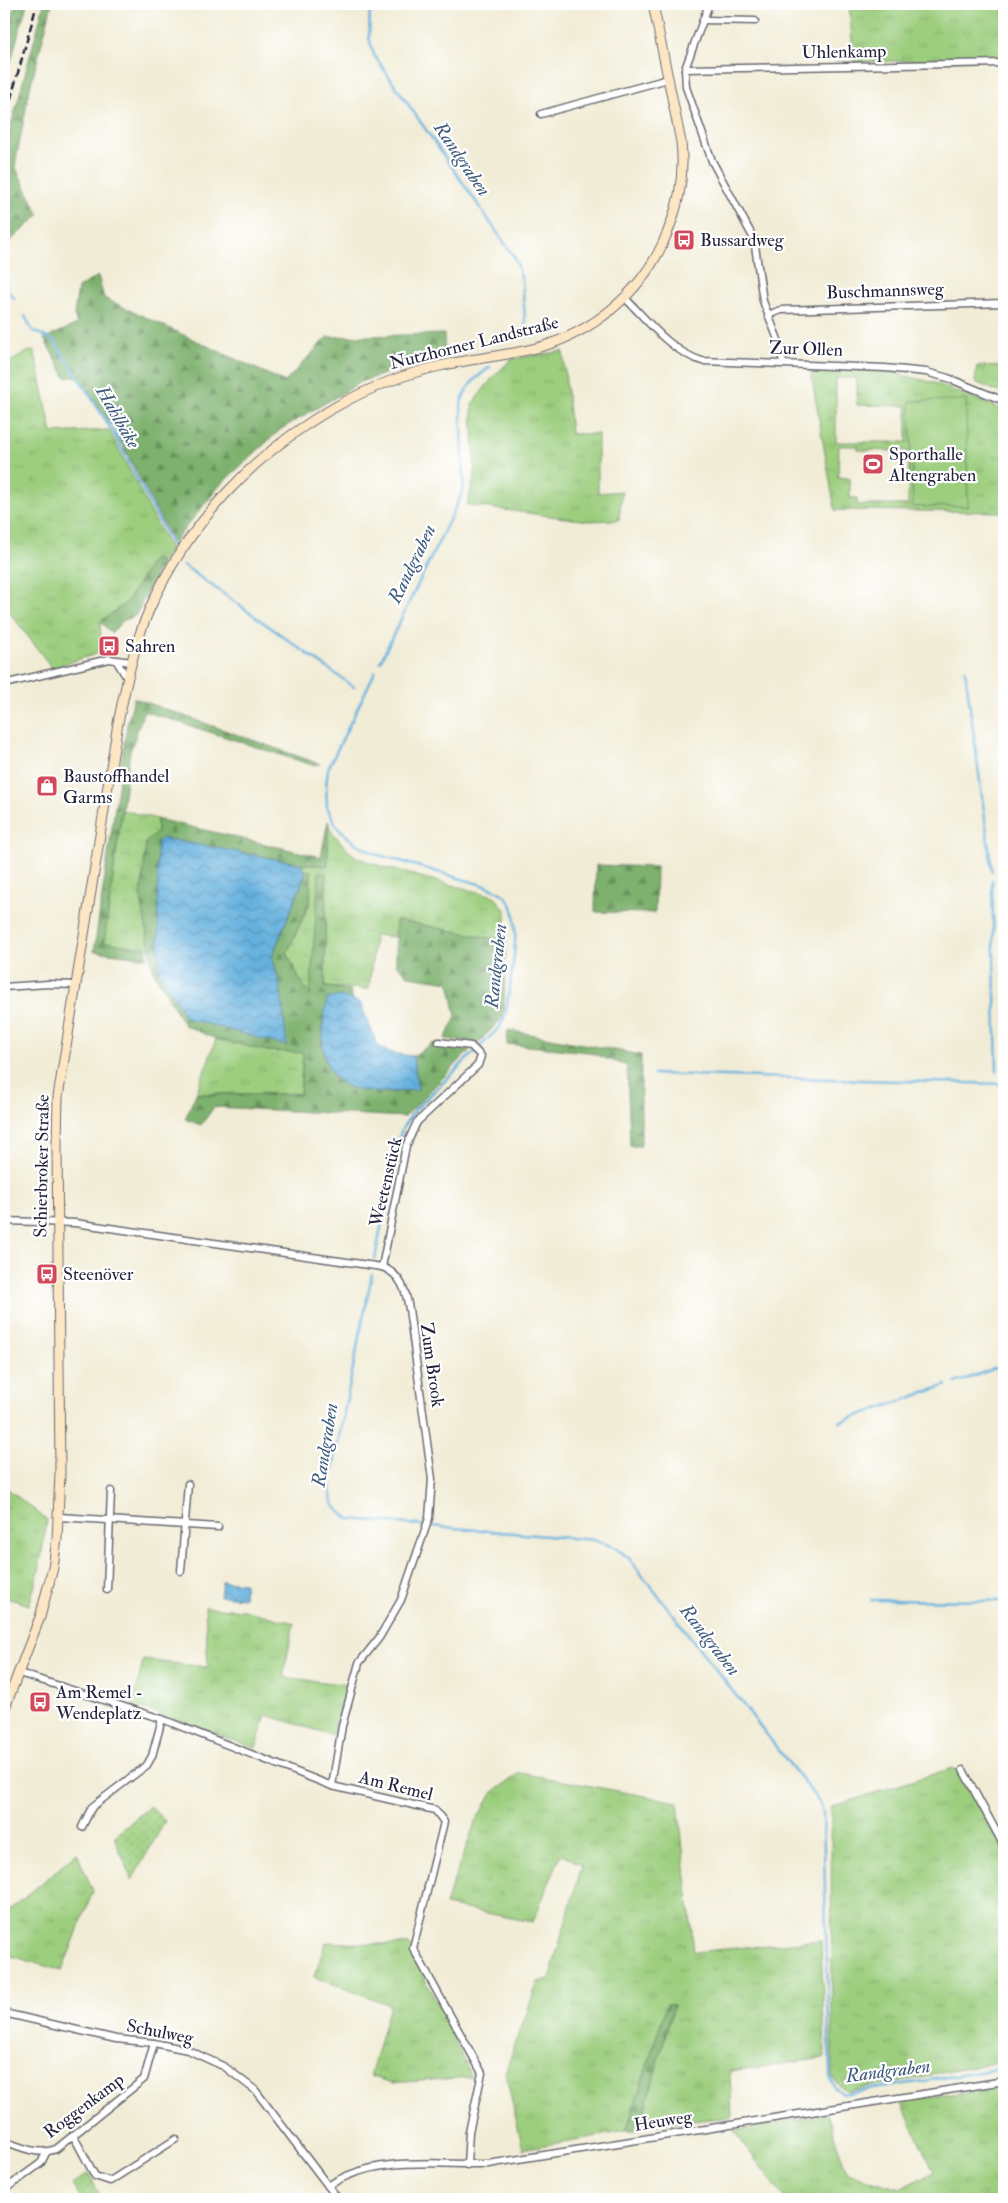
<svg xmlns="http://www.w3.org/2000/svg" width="1008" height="2203" font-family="'IM FELL Double Pica',serif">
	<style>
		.grass { fill: url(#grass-tufts); stroke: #5f785c; fill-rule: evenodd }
		.forest { fill: url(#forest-firs); stroke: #506a54 }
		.park { fill: url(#park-dots); stroke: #5f785c }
		.garden { fill: #9cce7e; stroke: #5f785c }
		.water { fill: url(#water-waves); stroke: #446a8c }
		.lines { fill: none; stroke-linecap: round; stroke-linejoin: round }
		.stream { stroke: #65b1de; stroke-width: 2.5 }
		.minor-casing { stroke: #6a6971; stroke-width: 9 }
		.secondary-casing { stroke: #6a6971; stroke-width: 11 }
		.minor { stroke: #fff; stroke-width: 6 }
		.secondary { stroke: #fce6c4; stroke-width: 9 }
		.rail { stroke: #22223b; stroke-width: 2.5; stroke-dasharray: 8 4; stroke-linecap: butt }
		.labels { text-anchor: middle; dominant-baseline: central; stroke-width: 4.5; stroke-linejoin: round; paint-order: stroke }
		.street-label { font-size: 18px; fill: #22223b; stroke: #fff }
		.poi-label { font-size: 18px; fill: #22223b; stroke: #fff; text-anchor: start }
		.water-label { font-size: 19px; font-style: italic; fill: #3d5b7c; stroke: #fff }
	</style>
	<defs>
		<pattern id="grass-tufts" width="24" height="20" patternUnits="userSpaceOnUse" patternTransform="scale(1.25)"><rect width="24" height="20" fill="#9cce7e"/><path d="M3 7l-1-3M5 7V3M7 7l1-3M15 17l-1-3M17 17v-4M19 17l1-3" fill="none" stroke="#86b16e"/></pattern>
		<pattern id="forest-firs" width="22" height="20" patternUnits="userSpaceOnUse" patternTransform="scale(1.25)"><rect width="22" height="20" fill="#7db16d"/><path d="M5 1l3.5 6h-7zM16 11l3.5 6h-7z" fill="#66905b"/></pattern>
		<pattern id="park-dots" width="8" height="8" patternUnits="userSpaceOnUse" patternTransform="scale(1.25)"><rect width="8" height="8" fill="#9cce7e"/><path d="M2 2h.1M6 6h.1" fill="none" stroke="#86b16e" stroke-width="1.8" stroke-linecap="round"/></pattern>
		<pattern id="water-waves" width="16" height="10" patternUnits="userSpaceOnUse" patternTransform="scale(1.25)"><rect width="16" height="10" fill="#65b1de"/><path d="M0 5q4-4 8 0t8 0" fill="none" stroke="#5390b5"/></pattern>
	</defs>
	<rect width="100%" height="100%" fill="#fff"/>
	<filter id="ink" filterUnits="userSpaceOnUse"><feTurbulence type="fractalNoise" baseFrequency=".02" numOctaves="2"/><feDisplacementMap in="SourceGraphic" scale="10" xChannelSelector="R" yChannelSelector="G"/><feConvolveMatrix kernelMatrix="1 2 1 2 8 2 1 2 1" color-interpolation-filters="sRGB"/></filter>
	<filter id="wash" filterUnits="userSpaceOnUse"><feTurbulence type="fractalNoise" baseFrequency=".0096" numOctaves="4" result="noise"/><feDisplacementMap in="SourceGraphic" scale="20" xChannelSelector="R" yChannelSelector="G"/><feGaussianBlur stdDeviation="1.12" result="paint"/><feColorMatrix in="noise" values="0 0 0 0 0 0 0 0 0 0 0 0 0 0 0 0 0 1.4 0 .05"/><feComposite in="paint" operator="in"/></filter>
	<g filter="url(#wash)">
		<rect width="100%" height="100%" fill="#f1ecd5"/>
		<!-- grass -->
		<g class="grass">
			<path d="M 4,4 L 17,4 L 4,51 Z"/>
			<path d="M 849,4 L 1004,4 L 1004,59 L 854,62 Z"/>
			<path d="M 29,351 L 35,352 L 52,433 L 109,430 L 170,549 L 162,562 L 153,559 L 126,603 L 100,622 L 102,652 L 52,668 L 4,605 L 4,360 L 8,357 L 12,361 Z"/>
			<path d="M 563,351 L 571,434 L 598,434 L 598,493 L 622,491 L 619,520 L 588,521 L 467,505 L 475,475 L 472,404 L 493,377 L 512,359 Z"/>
			<path d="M 977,366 L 1004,367 L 1004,394 L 975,382 Z"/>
			<path d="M 810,368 L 887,371 L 935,383 L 1004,410 L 1004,512 L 835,510 ZM 836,378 L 857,378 L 857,405 L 907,406 L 907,442 L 836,442 ZM 839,446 L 858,446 L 858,450 L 909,451 L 908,505 L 857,505 L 857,498 L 850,498 L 850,478 L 838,477 Z"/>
			<path d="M 122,810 L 157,819 L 157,833 L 141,897 L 150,949 L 104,943 Z"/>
			<path d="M 328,821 L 331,831 L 349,851 L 358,858 L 383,867 L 494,896 L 506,911 L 506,941 L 396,920 L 396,937 L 375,935 L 369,989 L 325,987 L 326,874 L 319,873 L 311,997 L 299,978 L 287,953 L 310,902 L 311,871 L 304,870 L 302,864 L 327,866 Z"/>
			<path d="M 216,1039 L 268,1051 L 303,1052 L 300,1094 L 196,1094 Z"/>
			<path d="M 4,1486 L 47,1520 L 39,1571 L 29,1605 L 4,1597 Z"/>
			<path d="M 205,1607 L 244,1610 L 294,1623 L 283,1677 L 348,1685 L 332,1735 L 266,1715 L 256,1748 L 133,1705 L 143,1660 L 208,1667 Z"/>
			<path d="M 952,1768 L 961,1771 L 1004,1851 L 1004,2061 L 848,2091 L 838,2085 L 832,2076 L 831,1807 Z"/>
			<path d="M 520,1773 L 678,1802 L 694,1952 L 821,1940 L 825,2058 L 730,2071 L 732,2117 L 640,2126 L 674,2006 L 667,2004 L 626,2131 L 523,2149 L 505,2072 L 538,1982 L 549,1979 L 582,1865 L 561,1854 L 533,1922 L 445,1905 L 476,1820 L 493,1792 Z"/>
			<path d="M 77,1853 L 93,1891 L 62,1971 L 5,1954 L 9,1942 L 4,1940 L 4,1915 Z"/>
			<path d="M 326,1942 L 409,1945 L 472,2077 L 393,2083 L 370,2076 L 390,2005 L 314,1977 Z"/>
			<path d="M 1004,2087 L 1004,2192 L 1000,2199 L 785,2199 L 734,2131 L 827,2114 L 847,2173 L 900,2189 L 934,2172 L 900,2101 Z"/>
		</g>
		<!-- forest -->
		<g class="forest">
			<path d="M 17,4 L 27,4 L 4,85 L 4,51 Z"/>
			<path d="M 44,4 L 52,4 L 29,92 L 15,166 L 39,215 L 9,242 L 4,253 L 4,152 Z"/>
			<path d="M 98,276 L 104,298 L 285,382 L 327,337 L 444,334 L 445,354 L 363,381 L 281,429 L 221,484 L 173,543 L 115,430 L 78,376 L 66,378 L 44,339 L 77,324 L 74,314 L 78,288 Z"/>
			<path d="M 153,559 L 162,562 L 136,615 L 123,621 L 111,633 L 100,622 L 126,603 Z"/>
			<path d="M 134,698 L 320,764 L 312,765 L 144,711 L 130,752 L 104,942 L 146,948 L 148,958 L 94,951 L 127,724 Z"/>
			<path d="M 157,819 L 321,857 L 328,821 L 328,866 L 302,864 L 162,838 L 280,986 L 272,956 L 305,876 L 304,870 L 311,871 L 310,902 L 287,953 L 299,978 L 310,996 L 319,872 L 326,873 L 325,987 L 350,990 L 353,1000 L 340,996 L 322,1024 L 324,1054 L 333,1077 L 388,1093 L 418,1089 L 413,1056 L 433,1043 L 470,1050 L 405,1117 L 214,1107 L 201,1125 L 185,1119 L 196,1094 L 300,1094 L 303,1053 L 268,1051 L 216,1039 L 184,1025 L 153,970 L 141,897 L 146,842 L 157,833 Z"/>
			<path d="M 596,865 L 656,867 L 655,913 L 595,912 Z"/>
			<path d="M 396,920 L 506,941 L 504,1011 L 499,1022 L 476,1045 L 473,1042 L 445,1039 L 456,1017 L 449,982 L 409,976 L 396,964 Z"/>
			<path d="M 508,1030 L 641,1055 L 641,1146 L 630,1146 L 627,1066 L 588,1052 L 507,1044 Z"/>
			<path d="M 667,2004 L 674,2005 L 639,2131 L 626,2131 Z"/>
		</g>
		<!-- park -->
		<g class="park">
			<path d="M 150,1806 L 165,1821 L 132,1880 L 114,1837 Z"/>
			<path d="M 88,2173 L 102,2199 L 81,2199 L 72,2185 Z"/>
		</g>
		<!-- garden -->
		<path class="garden" d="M 966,400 L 968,506 L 913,507 L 910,401 Z"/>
		<!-- water -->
		<g class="water">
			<path d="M 162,838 L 302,864 L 305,875 L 272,956 L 280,986 L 287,1046 L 186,1018 L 159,971 L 157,843 Z"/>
			<path d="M 340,996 L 360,1002 L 378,1046 L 392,1053 L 413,1056 L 418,1089 C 340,1101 311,1081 327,999 Z"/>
			<path d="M 222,1581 L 245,1583 L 244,1598 L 220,1596 Z"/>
		</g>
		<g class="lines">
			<!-- stream -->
			<g class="stream">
				<path d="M 370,4 L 369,38 L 374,55 L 515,258 L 522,280 L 526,333"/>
				<path d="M 4,265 L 7,290 L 14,298"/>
				<path d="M 25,316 L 32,330 L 54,341 L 69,363 L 113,432 L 172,546"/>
				<path d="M 183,565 L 354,687"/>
				<path d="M 380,662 L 462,494 L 464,483 L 461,405 C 464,387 476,378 490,367"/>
				<path d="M 965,670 L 992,871"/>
				<path d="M 992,880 L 997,1071"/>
				<path d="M 654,1074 L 1004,1084"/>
				<path d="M 375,1259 L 397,1143 L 403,1127 L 415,1110 L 500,1027 L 506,1013 C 509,986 522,928 511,904 C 506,894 496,890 486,886 L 376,854 L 355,843 L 337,827 L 327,807 L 326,786 L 328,769 L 375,672"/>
				<path d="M 372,1274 L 330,1482 C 330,1502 333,1507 349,1519 L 594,1540 L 614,1547 L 628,1557 L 820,1803 L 823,1812 L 830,2076 L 834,2087 L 843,2094 L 1004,2068"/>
				<path d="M 955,1383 L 1004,1365"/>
				<path d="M 840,1422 L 947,1385"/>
				<path d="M 871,1600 L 1004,1601"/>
			</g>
		</g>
	</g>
	<g filter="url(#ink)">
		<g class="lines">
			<!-- minor casing -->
			<g class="minor-casing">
				<g id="minor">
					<path d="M 709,4 L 685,69 L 686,87 L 712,161 L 754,239 L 763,301 L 780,345 L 783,363"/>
					<path d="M 703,20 L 755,21"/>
					<path d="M 685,69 L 1004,63"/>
					<path d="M 541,114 L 668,79"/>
					<path d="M 625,298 C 648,321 670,351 702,361 L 885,368 L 926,372 L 948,378 L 1004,401"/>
					<path d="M 768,315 L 781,310 L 1004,303"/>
					<path d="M 116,660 L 127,678"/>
					<path d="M 4,684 L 109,659 L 132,662"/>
					<path d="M 4,987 L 48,984 L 76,985"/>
					<path d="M 4,1221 L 75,1223 L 382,1267 C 401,1274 406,1291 409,1309 L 432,1479 L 429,1518 L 401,1600 L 379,1638 L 359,1663 L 342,1726 L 332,1786"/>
					<path d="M 382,1267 L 406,1146 L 417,1122 L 478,1065 L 481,1056 L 471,1046 L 439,1042"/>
					<path d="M 59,1517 L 218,1527"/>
					<path d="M 181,1571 L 188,1484"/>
					<path d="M 107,1590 L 111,1491"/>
					<path d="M 19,1673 L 162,1719 L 332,1786 L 435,1810 L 444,1822 L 413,1948 L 482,2073 L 469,2132 L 467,2165"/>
					<path d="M 963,1770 L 1004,1846"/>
					<path d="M 82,1827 L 92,1807 L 147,1765 L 152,1756 L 162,1719"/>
					<path d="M 4,2013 L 116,2039 L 154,2043 L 188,2050 L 225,2067 L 255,2090 L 338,2199"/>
					<path d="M 73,2135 L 95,2176 L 110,2181 L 176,2139"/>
					<path d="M 4,2141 C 21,2147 38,2156 56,2149 L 144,2079 L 154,2043"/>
					<path d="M 328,2186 C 375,2155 435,2165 488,2164 L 1004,2081"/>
					<path d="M 4,2190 L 41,2163 L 46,2153"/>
				</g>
			</g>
			<!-- secondary casing -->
			<g class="secondary-casing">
				<path id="secondary" d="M 4,1710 L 40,1617 L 53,1568 L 57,1539 L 60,1473 L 57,1144 L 58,1097 L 118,723 C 126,685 134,644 150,608 C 188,523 256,451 337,406 C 369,388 404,374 440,366 C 473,358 508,356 540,347 C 593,332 639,294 662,245 C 678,211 685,179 681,142 L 653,4"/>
			</g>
			<!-- minor -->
			<use href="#minor" class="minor"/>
			<!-- secondary -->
			<use href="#secondary" class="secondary"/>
			<!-- rail -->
			<path class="rail" d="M 4,123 L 37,4"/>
		</g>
	</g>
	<!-- icons -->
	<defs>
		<g id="bus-square" transform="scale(1.125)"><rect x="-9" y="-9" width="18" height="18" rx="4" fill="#d1495b" stroke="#fff"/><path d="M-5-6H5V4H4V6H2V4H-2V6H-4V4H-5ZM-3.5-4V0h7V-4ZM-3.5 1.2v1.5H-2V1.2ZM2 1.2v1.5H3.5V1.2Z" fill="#fff"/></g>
		<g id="stadium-square" transform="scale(1.125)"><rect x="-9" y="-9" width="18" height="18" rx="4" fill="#d1495b" stroke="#fff"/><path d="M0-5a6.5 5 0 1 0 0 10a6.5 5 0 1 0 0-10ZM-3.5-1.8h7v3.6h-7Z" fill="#fff"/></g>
		<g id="shop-square" transform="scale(1.125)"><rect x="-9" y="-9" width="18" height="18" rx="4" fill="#d1495b" stroke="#fff"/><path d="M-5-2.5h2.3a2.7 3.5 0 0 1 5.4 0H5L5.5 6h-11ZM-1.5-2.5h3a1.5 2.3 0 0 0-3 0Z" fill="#fff"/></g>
	</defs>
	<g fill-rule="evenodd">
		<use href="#bus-square" x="684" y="240"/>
		<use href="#stadium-square" x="873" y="464"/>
		<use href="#bus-square" x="109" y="646"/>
		<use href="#shop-square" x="47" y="786"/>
		<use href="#bus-square" x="47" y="1274"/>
		<use href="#bus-square" x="40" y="1702"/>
	</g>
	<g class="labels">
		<!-- street labels -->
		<g class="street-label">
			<text transform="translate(844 52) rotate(-1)">Uhlenkamp</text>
			<text transform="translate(885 291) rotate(-2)">Buschmannsweg</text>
			<text transform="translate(474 343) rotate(-14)">Nutzhorner Landstraße</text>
			<text transform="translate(806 349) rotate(2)">Zur Ollen</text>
			<text transform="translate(42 1166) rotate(-89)">Schierbroker Straße</text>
			<text transform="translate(386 1182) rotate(-77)">Weetenstück</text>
			<text transform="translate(432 1365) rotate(82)">Zum Brook</text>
			<text transform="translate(396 1786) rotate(14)">Am Remel</text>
			<text transform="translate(160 2032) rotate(11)">Schulweg</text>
			<text transform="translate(84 2106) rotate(-37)">Roggenkamp</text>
			<text transform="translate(663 2121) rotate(-9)">Heuweg</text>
		</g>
		<!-- poi labels -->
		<g class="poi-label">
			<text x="700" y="240">Bussardweg</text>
			<text x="889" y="454">Sporthalle<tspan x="889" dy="21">Altengraben</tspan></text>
			<text x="125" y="646">Sahren</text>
			<text x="63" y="776">Baustoffhandel<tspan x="63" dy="21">Garms</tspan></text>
			<text x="63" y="1274">Steenöver</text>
			<text x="56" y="1692">Am Remel -<tspan x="56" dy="21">Wendeplatz</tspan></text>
		</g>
		<!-- water labels -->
		<g class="water-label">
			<text transform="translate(462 159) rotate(56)">Randgraben</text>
			<text transform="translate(118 417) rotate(60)">Hahlbäke</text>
			<text transform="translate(412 564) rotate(-64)">Randgraben</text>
			<text transform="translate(496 966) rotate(-84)">Randgraben</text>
			<text transform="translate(325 1445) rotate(-81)">Randgraben</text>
			<text transform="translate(710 1640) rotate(52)">Randgraben</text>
			<text transform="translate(888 2071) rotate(-7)">Randgraben</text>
		</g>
	</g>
	<!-- margin -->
	<rect width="1008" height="2203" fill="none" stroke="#fff" stroke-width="20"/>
</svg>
